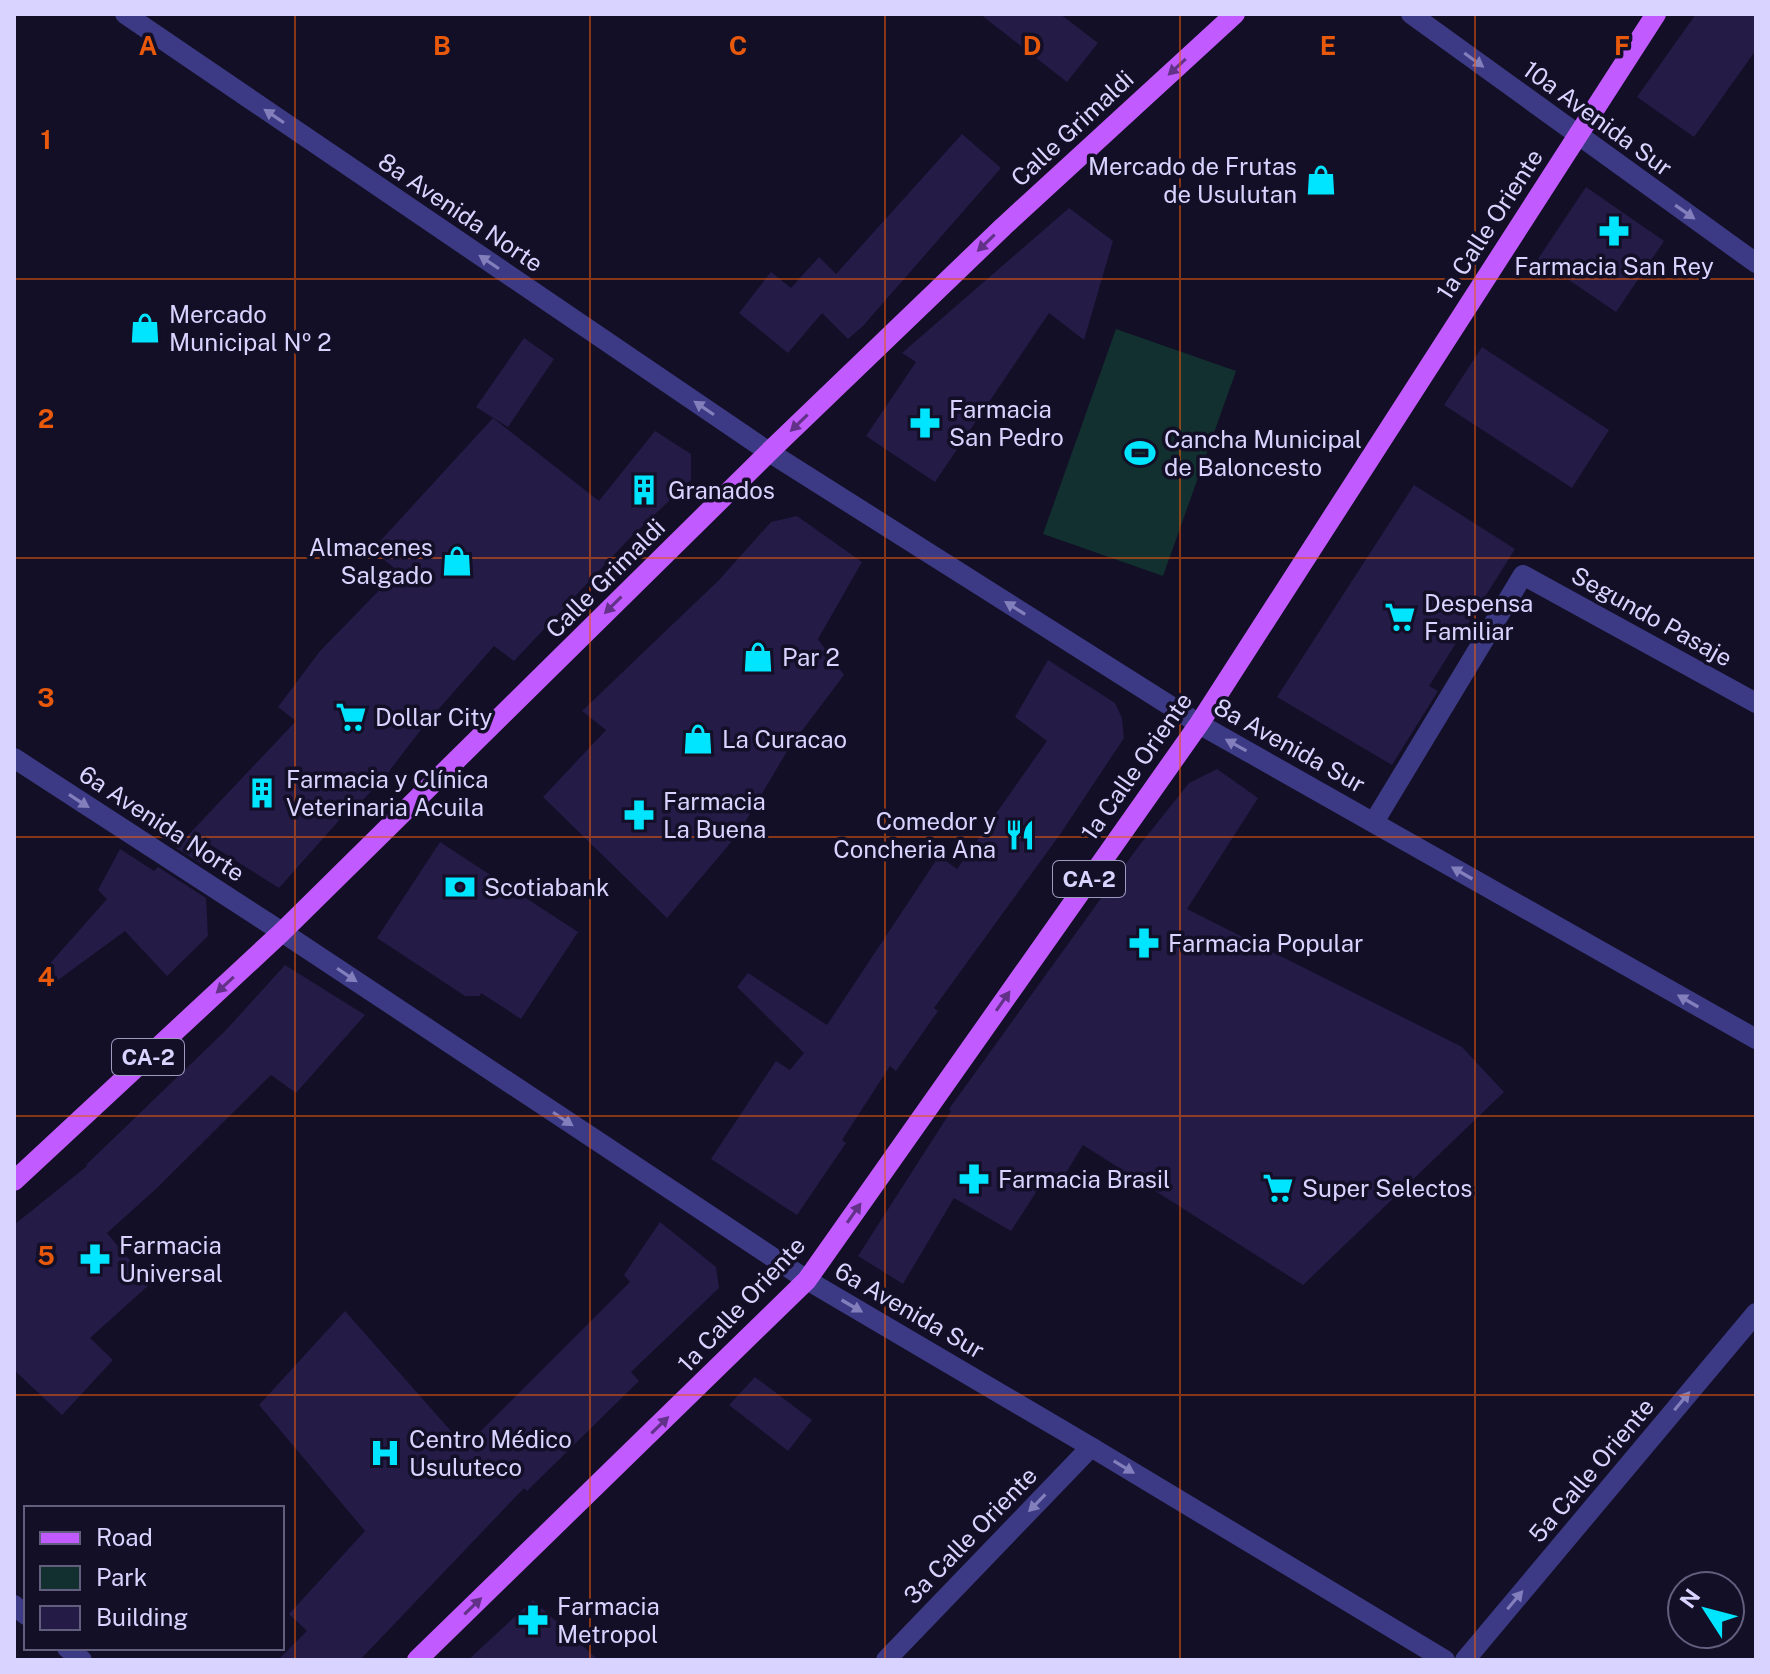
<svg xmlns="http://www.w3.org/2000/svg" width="1770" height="1674" font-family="'Public Sans',sans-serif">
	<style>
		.green { fill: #12302f }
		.building { fill: #241b47 }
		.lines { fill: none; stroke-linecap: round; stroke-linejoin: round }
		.minor { stroke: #3d3a85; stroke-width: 20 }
		.tertiary { stroke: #3d3a85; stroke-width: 20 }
		.primary { stroke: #c25bff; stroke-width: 20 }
		.oneway { fill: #837fbc }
		.oneway2 { fill: #623188 }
		.grid { fill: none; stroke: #e8590c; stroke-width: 2; stroke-opacity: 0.55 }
		.labels { text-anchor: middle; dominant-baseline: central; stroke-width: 7; stroke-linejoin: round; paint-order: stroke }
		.shield { fill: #130f26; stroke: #9e99be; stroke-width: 2 }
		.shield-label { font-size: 22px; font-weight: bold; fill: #d9d4ff }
		.street-label { font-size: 24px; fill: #d9d4ff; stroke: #130f26 }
		.poi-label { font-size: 24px; fill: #d9d4ff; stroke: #130f26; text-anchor: start }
		.grid-label { font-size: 26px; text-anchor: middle; font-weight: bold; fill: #e8590c; stroke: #130f26; stroke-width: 7; stroke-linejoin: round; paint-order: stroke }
	</style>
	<rect width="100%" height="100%" fill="#130f26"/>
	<!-- green -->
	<path class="green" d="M 1116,329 L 1236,371 L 1163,576 L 1043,534 Z"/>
	<!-- building -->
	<g class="building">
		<path d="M 980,14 L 1060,14 L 1098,43 L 1067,82 Z"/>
		<path d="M 1696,14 L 1756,14 L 1756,50 L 1694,137 L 1637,97 Z"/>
		<path d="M 962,134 L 1001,168 L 863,326 L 848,339 L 822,313 L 788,353 L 739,313 L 771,272 L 791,288 L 819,257 L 836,274 Z"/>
		<path d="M 1586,187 L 1664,241 L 1616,312 L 1538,259 Z"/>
		<path d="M 1069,208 L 1113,241 L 1084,340 L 1049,313 L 935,482 L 866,436 L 916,362 L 902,353 Z"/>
		<path d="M 524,338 L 554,359 L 508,427 L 476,407 Z"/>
		<path d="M 1482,347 L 1609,430 L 1572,488 L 1444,405 Z"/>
		<path d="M 493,418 L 599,501 L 655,431 L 691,454 L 691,480 L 629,539 L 514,661 L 494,646 L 423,727 L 380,783 L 353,809 L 351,807 L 279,888 L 203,840 L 205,866 L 176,848 L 296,721 L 278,707 L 320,651 L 398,571 L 372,550 Z"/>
		<path d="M 1414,485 L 1515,549 L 1429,686 L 1438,691 L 1392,765 L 1277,697 Z"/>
		<path d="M 797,516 L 862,562 L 818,639 L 844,675 L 789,748 L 738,834 L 667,918 L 543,797 L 606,730 L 582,711 L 719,580 L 771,522 Z"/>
		<path d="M 1048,660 L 1115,703 L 1122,718 L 1124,738 L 1061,833 L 934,1008 L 938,1011 L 896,1071 L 890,1066 L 842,1140 L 846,1143 L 797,1215 L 711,1159 L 776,1061 L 790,1070 L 804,1053 L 737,987 L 748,973 L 827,1025 L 939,856 L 957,869 L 1047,741 L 1015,717 Z"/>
		<path d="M 1217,769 L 1258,798 L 1187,909 L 1462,1047 L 1504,1092 L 1303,1285 L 1083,1145 L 1056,1189 L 1042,1183 L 1011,1231 L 954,1198 L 903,1284 L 858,1256 L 951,1111 L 949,1109 L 1138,847 L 1189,783 Z"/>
		<path d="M 440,842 L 578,932 L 521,1019 L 481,993 L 480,996 L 465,996 L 377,938 Z"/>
		<path d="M 120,849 L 154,871 L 158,867 L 206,898 L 208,936 L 167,976 L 125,931 L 58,980 L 46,968 L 107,899 L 98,890 Z"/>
		<path d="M 285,965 L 365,1015 L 296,1093 L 271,1075 L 157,1188 L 107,1233 L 150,1284 L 90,1338 L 113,1360 L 62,1415 L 14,1370 L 14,1225 L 87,1166 L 86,1165 L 226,1030 Z"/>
		<path d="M 660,1222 L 716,1267 L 719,1288 L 631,1372 L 639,1381 L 527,1491 L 524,1488 L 360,1660 L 278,1660 L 307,1631 L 289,1614 L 365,1531 L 259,1405 L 345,1311 L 465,1447 L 630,1282 L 624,1275 Z"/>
		<path d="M 755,1377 L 812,1420 L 788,1451 L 729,1405 Z"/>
		<path d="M 533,1600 L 598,1660 L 468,1660 Z"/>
	</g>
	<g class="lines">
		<!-- minor -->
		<g class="minor">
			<path d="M 1411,14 L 1756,263"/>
			<path d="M 14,758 L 282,932 L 807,1280 L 1091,1447 L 1445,1660"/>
			<path d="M 1374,822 L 1523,575 L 1756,703"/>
			<path d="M 14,1605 L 26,1615"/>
			<path d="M 67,1648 L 82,1660"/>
			<path d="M 886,1660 L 1091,1447"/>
		</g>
		<!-- tertiary -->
		<g class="tertiary">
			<path d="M 125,14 L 769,452 L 1199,724 L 1756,1039"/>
			<path d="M 1465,1660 L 1756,1313"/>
		</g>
		<!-- primary -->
		<g class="primary">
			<path d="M 14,1181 L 282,932 L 769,452 L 1004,226 L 1235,14"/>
			<path d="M 417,1660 L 807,1280 L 1199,724 L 1656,14"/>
		</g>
	</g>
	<!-- one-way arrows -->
	<defs><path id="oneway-solid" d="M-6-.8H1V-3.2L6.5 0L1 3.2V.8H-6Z" transform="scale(2)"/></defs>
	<g class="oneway">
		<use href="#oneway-solid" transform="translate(1474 60) rotate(36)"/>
		<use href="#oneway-solid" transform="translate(274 116) rotate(-146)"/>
		<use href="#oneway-solid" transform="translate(1685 212) rotate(35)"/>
		<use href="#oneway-solid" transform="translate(489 262) rotate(-146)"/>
		<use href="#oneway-solid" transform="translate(704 408) rotate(-146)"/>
		<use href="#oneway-solid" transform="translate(1015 608) rotate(-148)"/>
		<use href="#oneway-solid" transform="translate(1236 745) rotate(-151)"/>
		<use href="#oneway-solid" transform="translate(79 801) rotate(33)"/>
		<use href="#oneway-solid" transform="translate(1462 873) rotate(-150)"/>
		<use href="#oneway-solid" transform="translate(347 975) rotate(34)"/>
		<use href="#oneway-solid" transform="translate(1688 1001) rotate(-150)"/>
		<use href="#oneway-solid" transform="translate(563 1119) rotate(34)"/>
		<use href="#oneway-solid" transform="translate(852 1306) rotate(30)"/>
		<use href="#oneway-solid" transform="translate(1682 1401) rotate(-50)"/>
		<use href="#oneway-solid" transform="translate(1124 1467) rotate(31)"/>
		<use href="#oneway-solid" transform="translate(1037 1503) rotate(134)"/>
		<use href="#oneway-solid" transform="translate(1515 1600) rotate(-50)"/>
	</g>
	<g class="oneway2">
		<use href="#oneway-solid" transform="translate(1177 67) rotate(137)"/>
		<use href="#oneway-solid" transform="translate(986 243) rotate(136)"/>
		<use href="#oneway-solid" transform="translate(799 423) rotate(136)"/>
		<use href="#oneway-solid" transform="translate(613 605) rotate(135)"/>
		<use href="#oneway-solid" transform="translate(225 985) rotate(137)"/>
		<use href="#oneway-solid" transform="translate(1003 1001) rotate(-55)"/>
		<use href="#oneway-solid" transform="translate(854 1213) rotate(-55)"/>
		<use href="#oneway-solid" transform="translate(660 1425) rotate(-44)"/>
		<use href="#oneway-solid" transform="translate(473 1606) rotate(-44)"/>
	</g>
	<!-- grid -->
	<path class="grid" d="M 295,14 L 295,1660M 590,14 L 590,1660M 885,14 L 885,1660M 1180,14 L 1180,1660M 1475,14 L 1475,1660M 14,279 L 1756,279M 14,558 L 1756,558M 14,837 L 1756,837M 14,1116 L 1756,1116M 14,1395 L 1756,1395"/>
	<!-- icons -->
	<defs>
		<g id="shop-bare" transform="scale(2.4)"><path d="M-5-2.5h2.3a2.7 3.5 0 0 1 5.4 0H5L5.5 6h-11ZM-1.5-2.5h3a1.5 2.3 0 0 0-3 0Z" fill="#00e5ff" stroke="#130f26" stroke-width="2.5" paint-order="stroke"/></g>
		<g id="pharmacy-bare" transform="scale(2.4)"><path d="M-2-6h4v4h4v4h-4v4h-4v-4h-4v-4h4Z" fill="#00e5ff" stroke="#130f26" stroke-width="2.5" paint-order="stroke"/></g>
		<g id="stadium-bare" transform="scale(2.4)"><path d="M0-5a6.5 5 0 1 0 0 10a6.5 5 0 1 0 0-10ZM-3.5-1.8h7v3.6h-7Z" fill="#00e5ff" stroke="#130f26" stroke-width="2.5" paint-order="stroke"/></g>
		<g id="building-bare" transform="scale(2.4)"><path d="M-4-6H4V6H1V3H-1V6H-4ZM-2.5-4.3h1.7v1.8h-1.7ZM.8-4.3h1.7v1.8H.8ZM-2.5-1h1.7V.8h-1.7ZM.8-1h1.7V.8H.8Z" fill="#00e5ff" stroke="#130f26" stroke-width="2.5" paint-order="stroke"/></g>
		<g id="supermarket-bare" transform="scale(2.4)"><path d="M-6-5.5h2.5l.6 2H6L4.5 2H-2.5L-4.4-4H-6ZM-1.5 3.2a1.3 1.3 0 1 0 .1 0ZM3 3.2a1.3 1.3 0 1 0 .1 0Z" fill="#00e5ff" stroke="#130f26" stroke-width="2.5" paint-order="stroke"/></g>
		<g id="restaurant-bare" transform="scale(2.4)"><path d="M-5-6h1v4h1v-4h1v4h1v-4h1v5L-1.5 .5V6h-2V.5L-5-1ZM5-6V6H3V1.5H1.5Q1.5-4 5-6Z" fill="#00e5ff" stroke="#130f26" stroke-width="2.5" paint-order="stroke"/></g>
		<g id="bank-bare" transform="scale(2.4)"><path d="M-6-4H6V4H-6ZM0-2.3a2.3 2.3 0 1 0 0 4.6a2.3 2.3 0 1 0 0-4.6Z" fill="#00e5ff" stroke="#130f26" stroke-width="2.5" paint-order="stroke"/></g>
		<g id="hospital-bare" transform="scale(2.4)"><path d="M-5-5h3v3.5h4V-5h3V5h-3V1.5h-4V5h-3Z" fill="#00e5ff" stroke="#130f26" stroke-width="2.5" paint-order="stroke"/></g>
	</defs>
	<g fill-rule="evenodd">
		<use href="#shop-bare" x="1321" y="180"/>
		<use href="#pharmacy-bare" x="1614" y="231"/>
		<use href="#shop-bare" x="145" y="328"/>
		<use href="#pharmacy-bare" x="925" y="423"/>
		<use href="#stadium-bare" x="1140" y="453"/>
		<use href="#building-bare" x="644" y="490"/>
		<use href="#shop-bare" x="457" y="561"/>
		<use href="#supermarket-bare" x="1400" y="617"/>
		<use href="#shop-bare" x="758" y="657"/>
		<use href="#supermarket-bare" x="351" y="717"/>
		<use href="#shop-bare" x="698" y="739"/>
		<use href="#building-bare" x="262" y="793"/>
		<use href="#pharmacy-bare" x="639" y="815"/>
		<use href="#restaurant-bare" x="1020" y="835"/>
		<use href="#bank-bare" x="460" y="887"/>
		<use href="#pharmacy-bare" x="1144" y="943"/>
		<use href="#pharmacy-bare" x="974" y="1179"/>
		<use href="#supermarket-bare" x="1278" y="1188"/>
		<use href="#pharmacy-bare" x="95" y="1259"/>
		<use href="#hospital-bare" x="385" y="1453"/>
		<use href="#pharmacy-bare" x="533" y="1620"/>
	</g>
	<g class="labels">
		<!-- shield labels -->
		<g class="shield">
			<rect x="1053" y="861" width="72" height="36" rx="6"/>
			<rect x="112" y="1039" width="72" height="36" rx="6"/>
		</g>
		<g class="shield-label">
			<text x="1089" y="879">CA-2</text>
			<text x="148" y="1057">CA-2</text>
		</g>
		<!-- street labels -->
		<g class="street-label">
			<text transform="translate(1598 118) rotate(36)">10a Avenida Sur</text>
			<text transform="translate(1072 128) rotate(-43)">Calle Grimaldi</text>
			<text transform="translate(461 212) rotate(34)">8a Avenida Norte</text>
			<text transform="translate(1489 224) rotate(-57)">1a Calle Oriente</text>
			<text transform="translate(605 578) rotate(-45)">Calle Grimaldi</text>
			<text transform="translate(1652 616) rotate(29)">Segundo Pasaje</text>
			<text transform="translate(1290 745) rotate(29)">8a Avenida Sur</text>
			<text transform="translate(1136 766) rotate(-55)">1a Calle Oriente</text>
			<text transform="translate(162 823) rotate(33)">6a Avenida Norte</text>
			<text transform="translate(741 1304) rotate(-47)">1a Calle Oriente</text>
			<text transform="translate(910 1310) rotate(30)">6a Avenida Sur</text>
			<text transform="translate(1591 1470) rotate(-50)">5a Calle Oriente</text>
			<text transform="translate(970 1535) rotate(-46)">3a Calle Oriente</text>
		</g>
		<!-- poi labels -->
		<g class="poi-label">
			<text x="1297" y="166" text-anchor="end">Mercado de Frutas<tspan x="1297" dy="28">de Usulutan</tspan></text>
			<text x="1614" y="266" text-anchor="middle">Farmacia San Rey</text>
			<text x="169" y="314">Mercado<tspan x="169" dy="28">Municipal Nº 2</tspan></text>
			<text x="949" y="409">Farmacia<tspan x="949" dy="28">San Pedro</tspan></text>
			<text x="1164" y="439">Cancha Municipal<tspan x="1164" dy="28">de Baloncesto</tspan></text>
			<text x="668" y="490">Granados</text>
			<text x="433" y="547" text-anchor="end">Almacenes<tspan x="433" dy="28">Salgado</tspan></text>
			<text x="1424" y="603">Despensa<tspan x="1424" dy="28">Familiar</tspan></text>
			<text x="782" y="657">Par 2</text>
			<text x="375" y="717">Dollar City</text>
			<text x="722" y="739">La Curacao</text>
			<text x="286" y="779">Farmacia y Clínica<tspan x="286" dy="28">Veterinaria Acuila</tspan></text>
			<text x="663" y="801">Farmacia<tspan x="663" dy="28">La Buena</tspan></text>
			<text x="996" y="821" text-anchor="end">Comedor y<tspan x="996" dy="28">Concheria Ana</tspan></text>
			<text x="484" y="887">Scotiabank</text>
			<text x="1168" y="943">Farmacia Popular</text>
			<text x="998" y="1179">Farmacia Brasil</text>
			<text x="1302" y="1188">Super Selectos</text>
			<text x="119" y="1245">Farmacia<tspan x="119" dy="28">Universal</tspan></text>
			<text x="409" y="1439">Centro Médico<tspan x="409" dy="28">Usuluteco</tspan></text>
			<text x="557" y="1606">Farmacia<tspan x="557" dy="28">Metropol</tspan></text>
		</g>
	</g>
	<g class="grid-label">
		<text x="148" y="55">A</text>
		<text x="442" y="55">B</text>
		<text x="738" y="55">C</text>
		<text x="1032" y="55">D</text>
		<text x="1328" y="55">E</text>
		<text x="1622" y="55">F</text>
		<text x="46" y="149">1</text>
		<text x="46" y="428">2</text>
		<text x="46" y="707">3</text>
		<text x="46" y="986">4</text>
		<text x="46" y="1265">5</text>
	</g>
	<!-- border -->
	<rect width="1770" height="1674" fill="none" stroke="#d9d4ff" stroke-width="32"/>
	<!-- legend -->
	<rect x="24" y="1506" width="260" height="144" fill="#130f26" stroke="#625e7d" stroke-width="2"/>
	<rect x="40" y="1532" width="40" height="12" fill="#c25bff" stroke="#625e7d" stroke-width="2"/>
	<text x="96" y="1546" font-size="24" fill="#d9d4ff">Road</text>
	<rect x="40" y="1566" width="40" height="24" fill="#12302f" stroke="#625e7d" stroke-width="2"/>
	<text x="96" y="1586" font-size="24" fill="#d9d4ff">Park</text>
	<rect x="40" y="1606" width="40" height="24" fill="#241b47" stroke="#625e7d" stroke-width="2"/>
	<text x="96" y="1626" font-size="24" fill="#d9d4ff">Building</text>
	<!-- north arrow -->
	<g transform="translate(1706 1610) rotate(306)"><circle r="38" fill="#130f26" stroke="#625e7d" stroke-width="2"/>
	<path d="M0-6L14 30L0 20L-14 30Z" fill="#00e5ff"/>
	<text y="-12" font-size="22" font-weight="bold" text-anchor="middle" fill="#d9d4ff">N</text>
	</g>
</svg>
